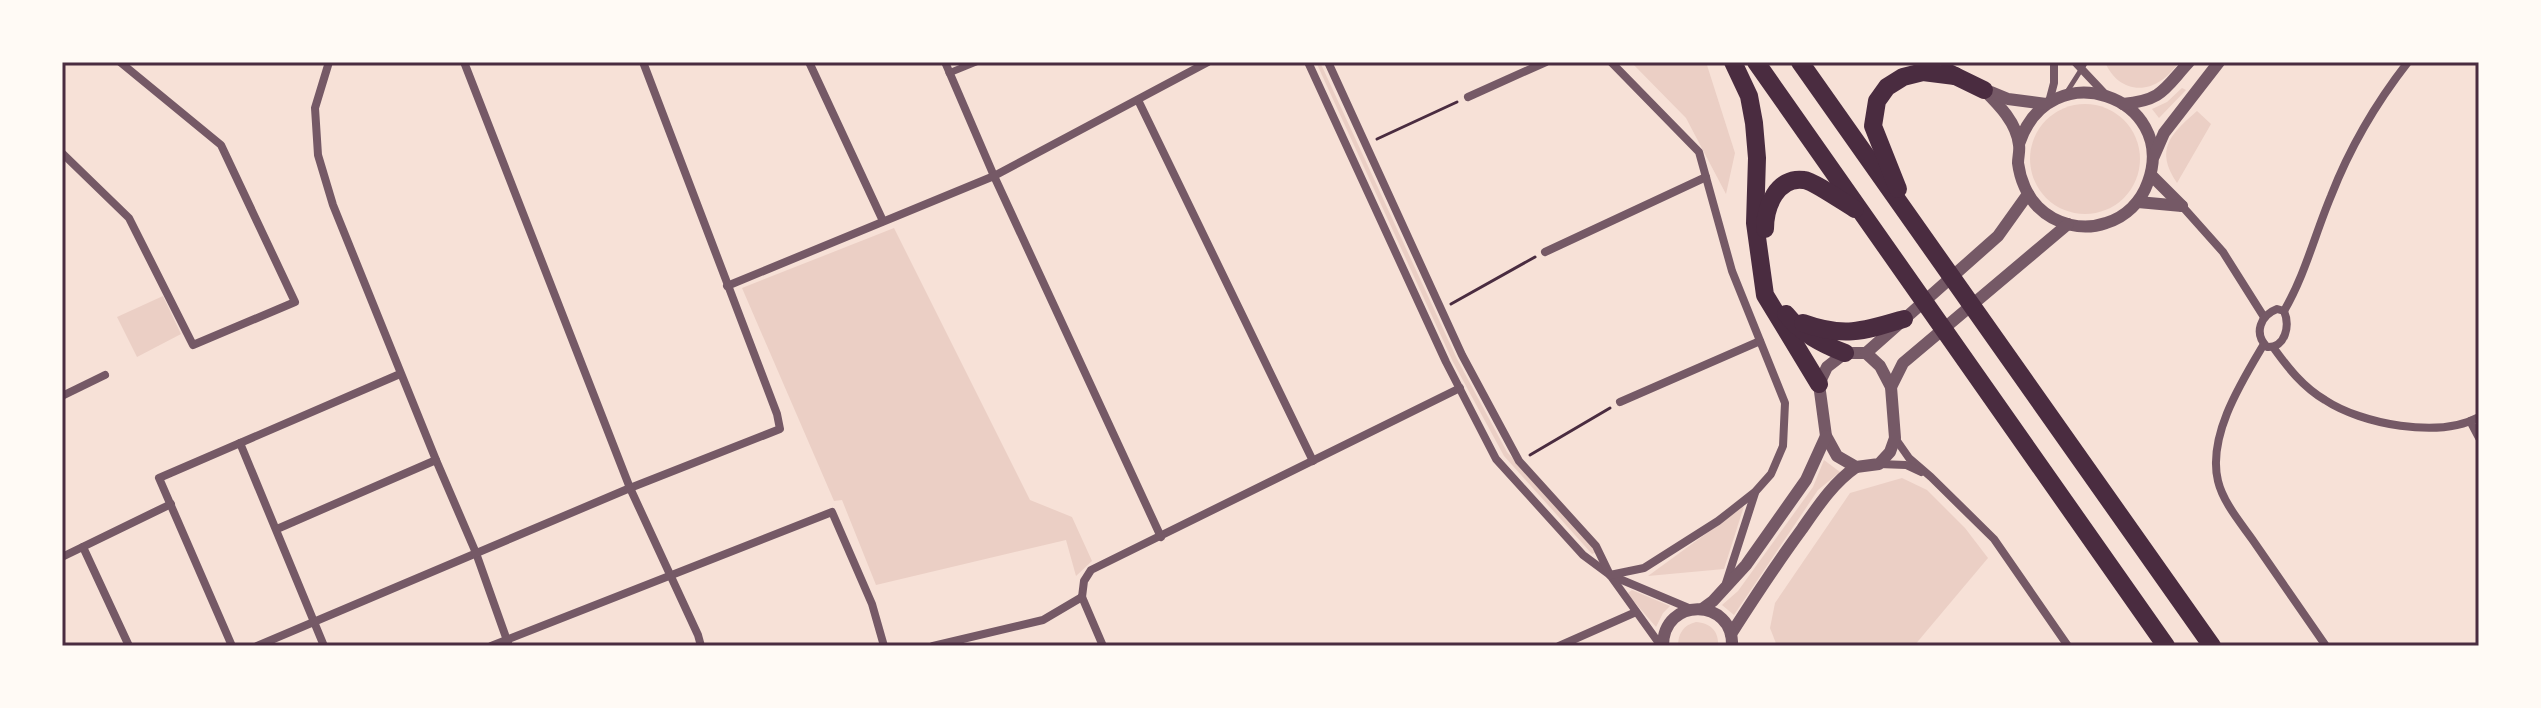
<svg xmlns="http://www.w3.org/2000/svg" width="2541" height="708" font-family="Spectral,serif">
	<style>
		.green { fill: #ebcfc5 }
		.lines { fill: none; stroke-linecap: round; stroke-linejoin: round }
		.path { stroke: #4a2c40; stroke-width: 3 }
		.service { stroke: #755966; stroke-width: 5 }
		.pedestrian { stroke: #755966; stroke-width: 7 }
		.minor { stroke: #755966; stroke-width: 8 }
		.tertiary { stroke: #755966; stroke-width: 12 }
		.motorway { stroke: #4a2c40; stroke-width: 18 }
		.neatline { fill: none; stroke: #4a2c40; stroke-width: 3 }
	</style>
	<rect width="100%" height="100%" fill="#f7e1d7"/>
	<!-- green -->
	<g class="green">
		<path d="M 1316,62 L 1320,62 L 1457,359 L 1507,452 L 1597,552 L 1592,554 L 1504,456 L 1453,362 Z"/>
		<path d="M 1631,62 L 1706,62 L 1735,153 L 1726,194 L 1686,118 Z"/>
		<path d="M 2105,62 L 2180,62 C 2174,68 2169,75 2162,80 C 2139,96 2115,86 2105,62 Z"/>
		<path d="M 2182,88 L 2186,90 L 2159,118 L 2152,109 L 2167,102 Z"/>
		<circle cx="2085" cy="159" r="55"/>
		<path d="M 2197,111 L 2211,124 L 2177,183 C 2154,149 2171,134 2197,111 Z"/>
		<path d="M 894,228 L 1030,500 L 1072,517 L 1092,561 L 1076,576 L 1066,540 L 876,585 L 842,500 L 834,501 L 742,288 Z"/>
		<path d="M 163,296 L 181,334 L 137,357 L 117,317 Z"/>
		<path d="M 1824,460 L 1840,472 L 1818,490 L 1734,615 L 1722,605 L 1738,591 L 1813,487 Z"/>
		<path d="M 1902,478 L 1927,490 L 1965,528 L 1988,558 L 1914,646 L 1777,646 L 1770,628 L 1775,603 L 1850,493 Z"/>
		<path d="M 1744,506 L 1724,569 L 1648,576 Z"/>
		<path d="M 1632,590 L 1670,606 L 1663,613 L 1656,627 L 1631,598 L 1628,593 Z"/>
		<path d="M 1696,622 C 1710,623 1719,631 1718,646 L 1678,646 C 1678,634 1683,625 1696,622 Z"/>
	</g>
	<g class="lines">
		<!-- path -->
		<g class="path">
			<path d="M 1377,139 L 1457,102"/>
			<path d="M 1451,304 L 1535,257"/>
			<path d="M 1530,455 L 1610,408"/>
		</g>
		<!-- service -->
		<path class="service" d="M 2065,95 L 2086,62"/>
		<!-- pedestrian -->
		<path class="pedestrian" d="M 949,73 L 976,62"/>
		<!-- minor -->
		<g class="minor">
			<path d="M 329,62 L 315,108 L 318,155 L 333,205 L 436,460 L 476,553 L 509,646"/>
			<path d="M 464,62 L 630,488 L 698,635 L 701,646"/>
			<path d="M 809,62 L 883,221"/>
			<path d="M 945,62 L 994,176 L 1161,537"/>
			<path d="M 1308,62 L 1446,362 L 1496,459 L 1583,555 L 1610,575 L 1661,646"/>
			<path d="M 1328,62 L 1462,355 L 1519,461 L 1596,546 L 1610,575 L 1691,609"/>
			<path d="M 2075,62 L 2106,95"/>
			<path d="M 1468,97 L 1546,62"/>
			<path d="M 1138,100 L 1313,461"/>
			<path d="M 2049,102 L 2054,83 L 2054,62"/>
			<path d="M 62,153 L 129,218 L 193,345 L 295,302 L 221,145 L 120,62"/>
			<path d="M 2182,206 L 2223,252 L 2264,317"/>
			<path d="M 1545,252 L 1706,177"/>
			<path d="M 727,286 L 994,176 L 1208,62"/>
			<path d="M 2277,309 L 2284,311 C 2290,325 2286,348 2267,347 C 2253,333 2261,315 2277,309 Z"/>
			<path d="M 2284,311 C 2305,275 2315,234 2331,196 C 2350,147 2376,103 2408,62"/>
			<path d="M 2264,344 C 2242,381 2207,436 2218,481 C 2223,502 2240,522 2252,539 C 2277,575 2301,610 2326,646"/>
			<path d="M 2273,347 C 2288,368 2303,387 2325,400 C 2361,424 2439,439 2479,417"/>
			<path d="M 62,396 L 105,375"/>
			<path d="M 1620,402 L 1760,341"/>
			<path d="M 2470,421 L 2479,438"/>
			<path d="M 1895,438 L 1909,458 L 1931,477 L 1994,539 L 2068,646"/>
			<path d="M 240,443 L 324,646"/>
			<path d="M 1879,464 L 1906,465 L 1921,472"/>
			<path d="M 277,529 L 436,460"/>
			<path d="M 83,547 L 129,646"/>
			<path d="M 62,557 L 171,504"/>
			<path d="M 1610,575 L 1644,568 L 1718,521 L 1755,492 L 1771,474 L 1783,446 L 1785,403 L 1732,271 L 1699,152 L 1611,62"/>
			<path d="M 1726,583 L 1755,493"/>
			<path d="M 1082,597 L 1084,581 L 1091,570 L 1460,388"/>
			<path d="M 1082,597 L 1103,646"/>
			<path d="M 232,646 L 159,478 L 400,374"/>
			<path d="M 257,646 L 630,488 L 780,429 L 777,414 L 643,62"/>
			<path d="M 491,646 L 832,512 L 872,604 L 884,646"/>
			<path d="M 933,646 L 1043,620 L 1082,597"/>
			<path d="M 1559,646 L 1636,612"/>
		</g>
		<!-- tertiary -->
		<g class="tertiary">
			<path d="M 1984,90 C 1999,105 2017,123 2019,145 C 2020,151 2018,157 2018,163 C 2020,179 2027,196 2038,207 C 2056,225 2083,231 2106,223 C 2126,217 2141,202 2148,182 C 2179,97 2049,51 2019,144"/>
			<path d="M 1991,92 L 2008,99 L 2046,104"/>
			<path d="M 2123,104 C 2163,100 2164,89 2189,62"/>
			<path d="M 2154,156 L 2164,133 L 2219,62"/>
			<path d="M 2151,175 L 2182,206"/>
			<path d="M 2138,202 L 2182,206"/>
			<path d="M 1845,353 L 1866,353 L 1880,366 L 1891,387 L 1895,438 L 1890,452 L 1879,464 L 1856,467 L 1837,456 L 1826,436 L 1819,384 L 1827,367 Z"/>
			<path d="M 1866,353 L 1998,236 L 2028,194"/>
			<path d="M 1891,387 L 1903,363 L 2068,224"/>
			<path d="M 1702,609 L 1713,601 L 1746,565 L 1806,480 L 1826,436"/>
			<path d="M 1731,634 C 1754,598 1777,563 1802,529 C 1818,506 1833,483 1856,467"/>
			<path d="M 1663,646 C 1663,596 1734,598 1732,646"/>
		</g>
		<!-- motorway -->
		<g class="motorway">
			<path d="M 1733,62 L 1749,96 L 1754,123 L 1757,158 L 1755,223 L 1765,295 L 1819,384"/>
			<path d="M 1756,62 L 2166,646"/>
			<path d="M 1800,62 L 2212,646"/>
			<path d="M 1947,72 L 1984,90"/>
			<path d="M 1898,189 L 1873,126 L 1877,101 L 1887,87 L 1903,77 L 1923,72 L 1955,76"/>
			<path d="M 1765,229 C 1765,207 1777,176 1804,180 C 1813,181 1845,203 1855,209"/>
			<path d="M 1786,314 C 1801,333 1822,344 1845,353"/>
			<path d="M 1803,323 C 1844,338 1864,331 1904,319"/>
		</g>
	</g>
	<!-- border -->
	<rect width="2541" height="708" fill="none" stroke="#fffaf5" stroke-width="128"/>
	<rect x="64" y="64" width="2413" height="580" class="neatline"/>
</svg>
